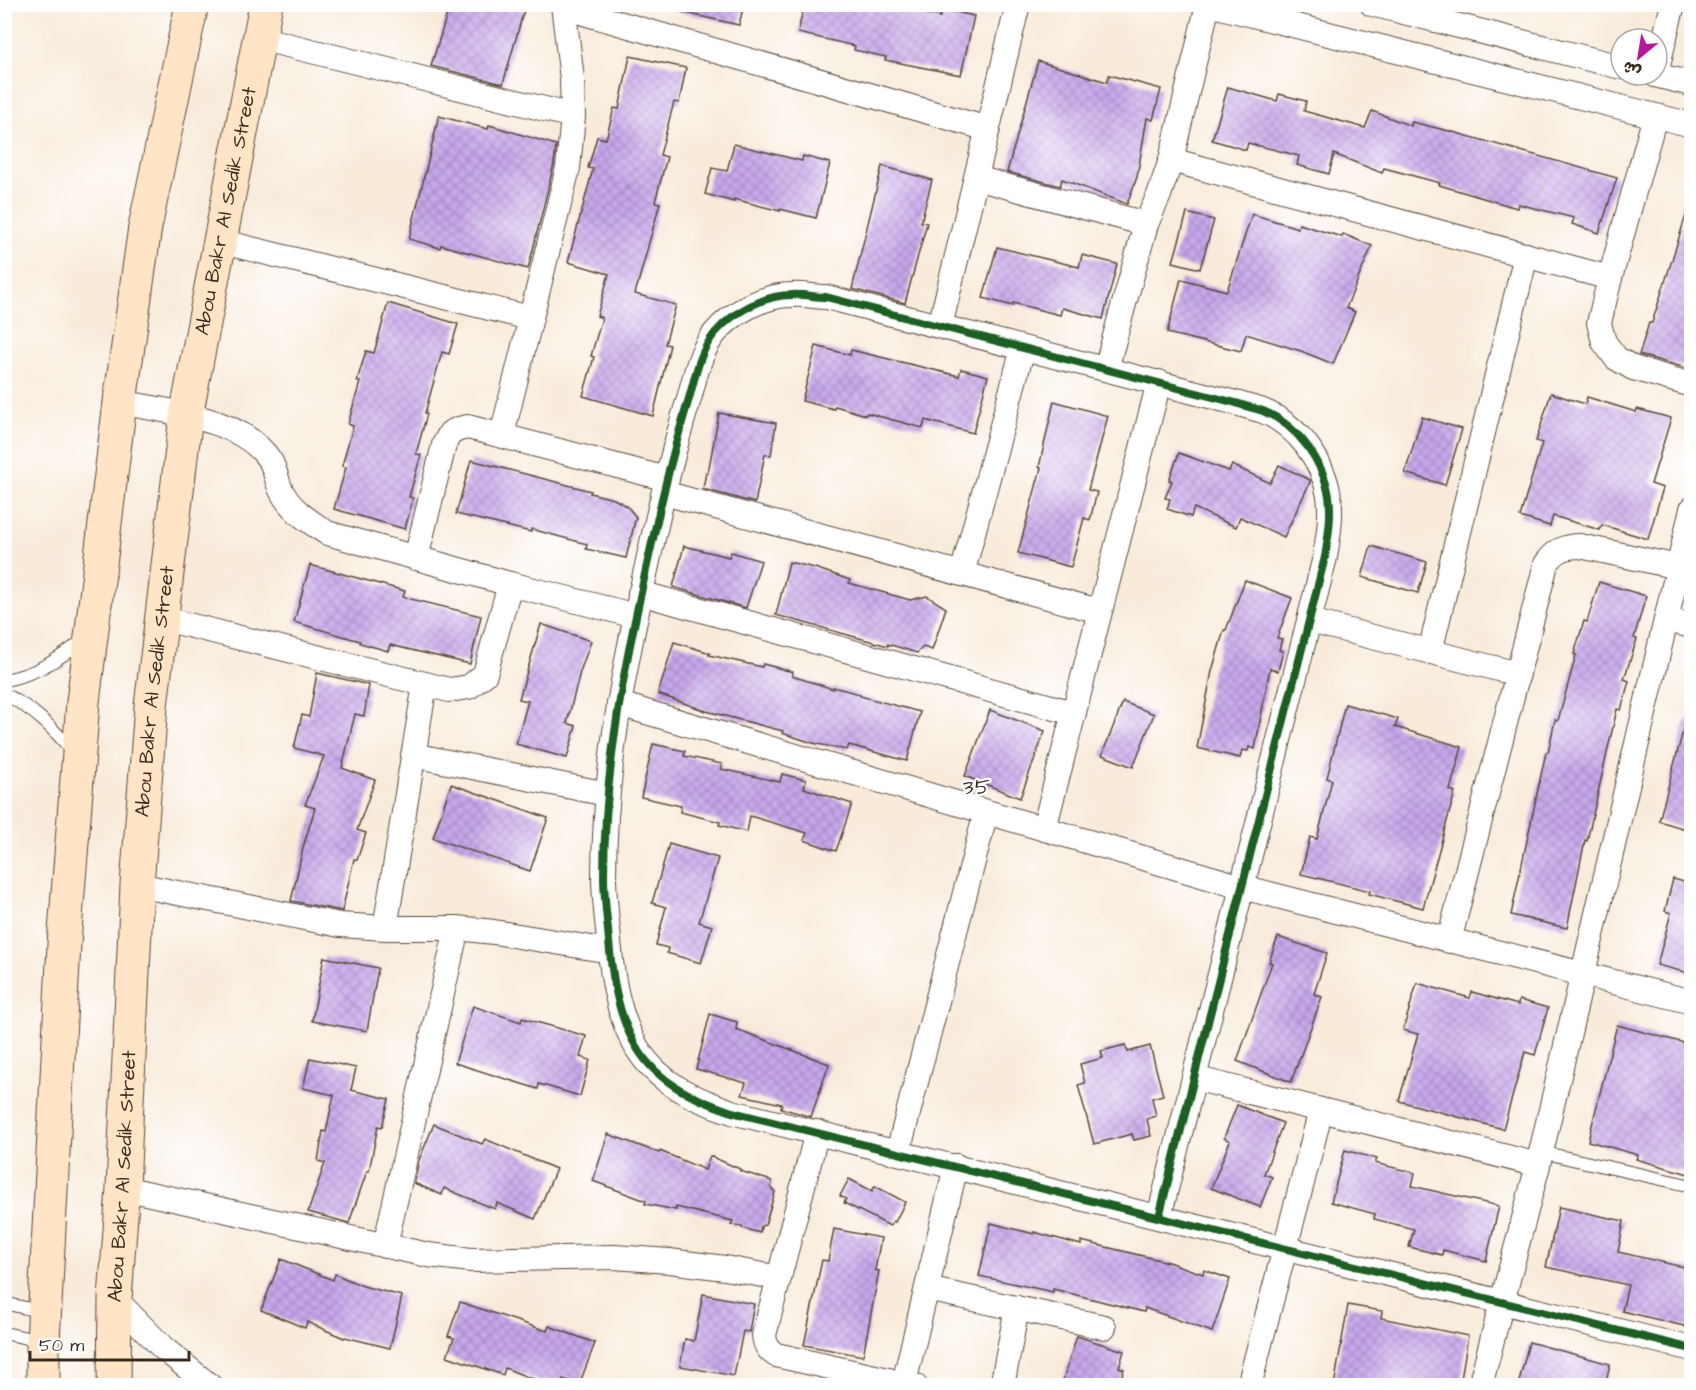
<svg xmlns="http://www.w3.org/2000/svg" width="1696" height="1390" font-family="'Architects Daughter','Playpen Sans Arabic',sans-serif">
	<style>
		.building { fill: url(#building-cross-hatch) }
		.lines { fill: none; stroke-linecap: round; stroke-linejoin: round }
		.lane-casing { stroke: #57473a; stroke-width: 14 }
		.street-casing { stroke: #57473a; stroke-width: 26 }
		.secondary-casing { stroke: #57473a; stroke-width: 35 }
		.lane { stroke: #fff; stroke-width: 12 }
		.street { stroke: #fff; stroke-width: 24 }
		.secondary { stroke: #ffe4c6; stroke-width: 33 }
		.cycleway-casing { stroke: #fff; stroke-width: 11 }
		.cycleway { stroke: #1b5e20; stroke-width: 8 }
		.labels { text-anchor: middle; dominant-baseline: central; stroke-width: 4.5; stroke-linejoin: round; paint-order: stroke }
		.street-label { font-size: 20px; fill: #3b2a1e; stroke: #fff }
		.neighbourhood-label { font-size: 21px; letter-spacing: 1.5px; fill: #3b2a1e; stroke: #fff }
	</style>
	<defs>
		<pattern id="building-cross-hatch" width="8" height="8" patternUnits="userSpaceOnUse" patternTransform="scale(1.5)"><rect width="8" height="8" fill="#c8a7ec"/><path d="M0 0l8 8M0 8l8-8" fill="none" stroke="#a488bf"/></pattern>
	</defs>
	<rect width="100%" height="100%" fill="#fff"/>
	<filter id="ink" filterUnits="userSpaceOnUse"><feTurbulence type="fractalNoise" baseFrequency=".0167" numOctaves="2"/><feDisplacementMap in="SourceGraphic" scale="12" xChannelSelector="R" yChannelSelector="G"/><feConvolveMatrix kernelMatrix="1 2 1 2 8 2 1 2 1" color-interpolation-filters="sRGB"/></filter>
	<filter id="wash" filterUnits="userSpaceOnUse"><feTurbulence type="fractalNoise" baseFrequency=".008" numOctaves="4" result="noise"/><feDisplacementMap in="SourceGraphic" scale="24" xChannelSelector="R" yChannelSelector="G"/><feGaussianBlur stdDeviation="1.35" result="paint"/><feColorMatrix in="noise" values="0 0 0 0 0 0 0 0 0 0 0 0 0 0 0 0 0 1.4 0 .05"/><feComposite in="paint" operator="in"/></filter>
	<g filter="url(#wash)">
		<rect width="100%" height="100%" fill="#f8ebda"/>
		<g id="blocks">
			<!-- building -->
			<g class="building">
				<path d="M 450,4 L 503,4 L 524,10 L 503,84 L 431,66 Z"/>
				<path d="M 682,4 L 744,4 L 739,25 L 681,12 Z"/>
				<path d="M 804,4 L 887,4 L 940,17 L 942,9 L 974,16 L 961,75 L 885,60 L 886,57 L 854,50 L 855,46 L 798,33 Z"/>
				<path d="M 630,56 L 686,68 L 679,103 L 674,102 L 660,155 L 667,157 L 655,202 L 660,203 L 635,294 L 676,305 L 665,344 L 670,345 L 653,416 L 583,396 L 594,357 L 591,356 L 602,318 L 597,316 L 609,274 L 568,262 L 593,169 L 588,168 L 597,137 L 606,139 L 614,108 L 619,109 Z"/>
				<path d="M 1038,61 L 1107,82 L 1109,75 L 1161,89 L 1153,120 L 1147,118 L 1137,177 L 1127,204 L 1062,179 L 1060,186 L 1007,172 Z"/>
				<path d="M 1228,87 L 1277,101 L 1279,94 L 1306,101 L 1304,111 L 1365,128 L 1372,111 L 1411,126 L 1412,122 L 1453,132 L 1617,178 L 1599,233 L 1572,224 L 1574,218 L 1518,204 L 1517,208 L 1439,185 L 1440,183 L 1384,168 L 1382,173 L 1334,154 L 1329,174 L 1297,165 L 1299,156 L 1248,143 L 1246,150 L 1212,140 Z"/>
				<path d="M 439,116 L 488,129 L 489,125 L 556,145 L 554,164 L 528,269 L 441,245 L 440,248 L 409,239 Z"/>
				<path d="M 734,144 L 802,161 L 803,156 L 830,163 L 816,218 L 780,209 L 780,211 L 734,199 L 734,202 L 705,194 L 712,168 L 727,171 Z"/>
				<path d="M 882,166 L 932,180 L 921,222 L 927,223 L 905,303 L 852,289 Z"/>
				<path d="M 1688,209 L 1692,209 L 1692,351 L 1686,368 L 1639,355 L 1649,323 L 1652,323 Z"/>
				<path d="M 1187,213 L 1214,220 L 1200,269 L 1173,262 Z"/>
				<path d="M 1252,214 L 1298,228 L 1299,224 L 1342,237 L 1343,234 L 1372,246 L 1346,308 L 1355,312 L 1333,364 L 1301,351 L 1246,334 L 1241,351 L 1167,333 L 1181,279 L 1227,291 Z"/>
				<path d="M 997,247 L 1079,267 L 1082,255 L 1117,264 L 1103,319 L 1062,308 L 1060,315 L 1013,303 L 1013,306 L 983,298 Z"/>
				<path d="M 388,303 L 458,324 L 449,354 L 442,352 L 425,413 L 427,414 L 416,454 L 421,455 L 409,497 L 413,498 L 405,529 L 334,509 L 346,467 L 342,466 L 353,426 L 348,424 L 360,382 L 357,381 L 366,351 L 374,353 Z"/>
				<path d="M 816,346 L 850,355 L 851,350 L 959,376 L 961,369 L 988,376 L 973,433 L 925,420 L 923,428 L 867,413 L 866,415 L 835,406 L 834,409 L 802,401 Z"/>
				<path d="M 1551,393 L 1585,404 L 1587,397 L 1636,412 L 1637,409 L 1671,418 L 1651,484 L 1663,488 L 1648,539 L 1602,525 L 1600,530 L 1553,516 L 1550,526 L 1520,517 L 1542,443 L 1536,441 Z"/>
				<path d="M 1054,401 L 1108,416 L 1088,490 L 1097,492 L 1090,520 L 1084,518 L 1071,567 L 1018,553 L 1041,468 L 1039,467 Z"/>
				<path d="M 719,413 L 776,423 L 771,455 L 765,454 L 755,503 L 703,489 L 706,472 L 708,473 Z"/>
				<path d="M 1422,417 L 1462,429 L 1445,485 L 1405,473 Z"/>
				<path d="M 1179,453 L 1229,471 L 1232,465 L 1270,483 L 1279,465 L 1310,480 L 1310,482 L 1284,537 L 1240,517 L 1236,527 L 1194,508 L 1191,517 L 1167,509 L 1170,499 L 1165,498 L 1172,481 L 1169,480 Z"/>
				<path d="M 471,460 L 591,491 L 590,493 L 614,499 L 627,506 L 636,517 L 626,558 L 586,549 L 587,544 L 531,529 L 531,532 L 456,514 Z"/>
				<path d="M 684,546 L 729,557 L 731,552 L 761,561 L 746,608 L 673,587 Z"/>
				<path d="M 1371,546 L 1427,562 L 1418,593 L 1362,577 Z"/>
				<path d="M 789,562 L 815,568 L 850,580 L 849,583 L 910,600 L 927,596 L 946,608 L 932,650 L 923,647 L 917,653 L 888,644 L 888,646 L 776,615 Z"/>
				<path d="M 310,565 L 405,591 L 403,597 L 481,616 L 470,664 L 390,645 L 388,651 L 360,643 L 360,641 L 294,622 Z"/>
				<path d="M 1245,580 L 1292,598 L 1277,638 L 1282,639 L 1279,650 L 1283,651 L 1278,671 L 1270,668 L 1255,749 L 1249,747 L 1248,751 L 1242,750 L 1240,758 L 1197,748 L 1212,671 L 1224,630 L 1226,630 Z"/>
				<path d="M 1599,582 L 1646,596 L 1634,638 L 1637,639 L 1624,679 L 1629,681 L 1621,710 L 1617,709 L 1587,841 L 1585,840 L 1567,928 L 1511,915 L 1546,752 L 1548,752 L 1555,720 L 1558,721 L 1576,655 L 1574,654 L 1584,621 L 1587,622 Z"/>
				<path d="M 541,624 L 591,641 L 580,672 L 567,723 L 576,726 L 567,758 L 516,744 L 528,701 L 519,699 Z"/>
				<path d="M 674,642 L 710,653 L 709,655 L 762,667 L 763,664 L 793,672 L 792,676 L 833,689 L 833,687 L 860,694 L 860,696 L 920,712 L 907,761 L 849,745 L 847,750 L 813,743 L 782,733 L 783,731 L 706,711 L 658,694 Z"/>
				<path d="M 317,673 L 369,685 L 364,716 L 355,714 L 342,768 L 375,780 L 357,830 L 366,833 L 357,860 L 354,859 L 342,911 L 291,901 L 304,844 L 315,808 L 305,805 L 324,756 L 294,748 L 302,715 L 309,717 Z"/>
				<path d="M 1123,702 L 1154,714 L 1133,767 L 1102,755 Z"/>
				<path d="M 1345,704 L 1398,719 L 1395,727 L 1462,747 L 1450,790 L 1455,792 L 1423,908 L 1369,894 L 1370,891 L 1301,874 L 1310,837 L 1317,839 L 1332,780 L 1327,778 Z"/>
				<path d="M 990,710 L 1045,731 L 1020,798 L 965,776 Z"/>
				<path d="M 1686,720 L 1692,721 L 1692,831 L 1659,821 Z"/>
				<path d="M 653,744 L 685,751 L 684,756 L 722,764 L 721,769 L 780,782 L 782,774 L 806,780 L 804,788 L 852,804 L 836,851 L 804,840 L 807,833 L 750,816 L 747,832 L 719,825 L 720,822 L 680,812 L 681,806 L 641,797 Z"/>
				<path d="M 451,784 L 548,818 L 530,871 L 433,838 Z"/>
				<path d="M 669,844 L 718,858 L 699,922 L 712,926 L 701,963 L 667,953 L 668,948 L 656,945 L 666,907 L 652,903 Z"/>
				<path d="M 1673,879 L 1692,884 L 1692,974 L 1657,965 L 1671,913 L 1665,911 Z"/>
				<path d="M 1278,937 L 1327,953 L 1314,994 L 1322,997 L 1291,1082 L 1237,1061 L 1272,963 L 1269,962 Z"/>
				<path d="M 324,957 L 378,968 L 367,1031 L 312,1021 Z"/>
				<path d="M 1417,983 L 1470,998 L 1472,992 L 1518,1005 L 1519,1000 L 1548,1008 L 1535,1055 L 1525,1052 L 1503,1129 L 1399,1101 L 1418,1034 L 1403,1030 Z"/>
				<path d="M 473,1006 L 521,1022 L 522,1018 L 586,1036 L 580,1057 L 590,1060 L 580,1096 L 539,1084 L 538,1089 L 455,1063 Z"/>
				<path d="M 710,1014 L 737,1022 L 736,1029 L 829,1064 L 811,1117 L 781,1108 L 782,1104 L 742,1095 L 746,1083 L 696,1069 Z"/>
				<path d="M 1617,1025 L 1692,1045 L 1692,1175 L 1636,1159 L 1638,1155 L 1588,1141 Z"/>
				<path d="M 1125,1045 L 1128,1052 L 1150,1046 L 1163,1095 L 1152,1098 L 1156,1116 L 1147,1119 L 1151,1136 L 1134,1140 L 1132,1134 L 1094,1144 L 1078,1085 L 1085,1083 L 1080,1064 L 1103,1058 L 1101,1051 Z"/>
				<path d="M 310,1058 L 356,1068 L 351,1090 L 389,1099 L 382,1127 L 378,1126 L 369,1171 L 367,1171 L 349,1223 L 308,1212 L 325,1163 L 318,1161 L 323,1131 L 326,1132 L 334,1095 L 303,1088 Z"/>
				<path d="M 1237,1105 L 1283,1123 L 1264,1174 L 1272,1177 L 1260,1207 L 1211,1188 L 1230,1141 L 1224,1138 Z"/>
				<path d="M 434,1124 L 482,1144 L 485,1139 L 556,1169 L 535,1219 L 497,1203 L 495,1209 L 444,1188 L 442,1195 L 414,1183 L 419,1160 Z"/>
				<path d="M 608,1134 L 659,1153 L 660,1151 L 705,1170 L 710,1156 L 740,1169 L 740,1171 L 772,1181 L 771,1188 L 775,1192 L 765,1225 L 761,1226 L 760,1233 L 742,1228 L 742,1226 L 731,1225 L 733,1221 L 676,1207 L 676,1210 L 645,1204 L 646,1201 L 593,1181 Z"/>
				<path d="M 1345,1150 L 1377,1159 L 1375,1163 L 1415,1173 L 1412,1186 L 1499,1206 L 1486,1261 L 1443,1250 L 1442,1255 L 1409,1247 L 1414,1229 L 1374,1219 L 1375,1214 L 1331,1202 Z"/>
				<path d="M 849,1179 L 872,1191 L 875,1186 L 905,1202 L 895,1222 L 893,1221 L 890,1226 L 844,1203 L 846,1199 L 840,1196 Z"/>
				<path d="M 1559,1207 L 1624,1221 L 1618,1252 L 1692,1269 L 1692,1328 L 1622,1311 L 1628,1285 L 1546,1267 Z"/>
				<path d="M 991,1223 L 1034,1234 L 1034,1232 L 1081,1245 L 1081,1241 L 1168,1262 L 1203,1274 L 1204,1270 L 1230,1279 L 1212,1332 L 1145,1308 L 1144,1312 L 1053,1289 L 1053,1292 L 979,1276 Z"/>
				<path d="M 834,1229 L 881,1238 L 875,1270 L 879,1271 L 863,1356 L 804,1345 L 822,1260 L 828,1261 Z"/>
				<path d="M 281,1259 L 333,1280 L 335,1274 L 363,1286 L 402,1296 L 390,1348 L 345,1337 L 344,1338 L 307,1322 L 305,1328 L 261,1310 Z"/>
				<path d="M 703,1294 L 754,1304 L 749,1332 L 743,1331 L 734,1376 L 680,1366 L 685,1339 L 694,1341 Z"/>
				<path d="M 460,1302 L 547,1331 L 549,1326 L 595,1343 L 579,1385 L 563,1379 L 560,1386 L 550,1386 L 505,1368 L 503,1375 L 447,1356 L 454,1338 L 448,1336 Z"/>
				<path d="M 1348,1305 L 1382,1311 L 1381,1318 L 1468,1336 L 1460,1386 L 1334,1386 Z"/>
				<path d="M 1077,1336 L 1124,1351 L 1119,1367 L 1124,1369 L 1118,1386 L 1061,1386 Z"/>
				<path d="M 1529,1342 L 1610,1364 L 1605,1386 L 1518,1386 Z"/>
			</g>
		</g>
	</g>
	<g filter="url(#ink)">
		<use href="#blocks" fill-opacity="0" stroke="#57473a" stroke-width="1.5"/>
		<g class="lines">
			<!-- lane casing -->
			<g class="lane-casing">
				<g id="lane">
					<path d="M 4,680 C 35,675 62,658 85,638"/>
					<path d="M 4,694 C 33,708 54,729 74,753"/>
					<path d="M 1541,1152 L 1692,1186"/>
					<path d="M 4,1303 L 43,1312"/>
					<path d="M 4,1333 L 41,1341"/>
				</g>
			</g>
			<!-- street casing -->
			<g class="street-casing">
				<g id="street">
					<path d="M 1209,4 L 1692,125"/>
					<path d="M 1372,4 L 1621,67"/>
					<path d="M 563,7 L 988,129"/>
					<path d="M 259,38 L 573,116"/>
					<path d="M 1657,69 L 1673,4"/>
					<path d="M 1655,75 L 1692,84"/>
					<path d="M 1655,116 L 1610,278 L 1599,323 L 1604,342 L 1616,358 L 1633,368 L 1692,385"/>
					<path d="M 1171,160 L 1610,278"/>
					<path d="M 976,178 L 1146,224"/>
					<path d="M 219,241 L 530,318"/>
					<path d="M 940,326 L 1018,4"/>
					<path d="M 1106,369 L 1146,224 L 1159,195 L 1171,160 L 1208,4"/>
					<path d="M 120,402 C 168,412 243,417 271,462 C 275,470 277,480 280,488 C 289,509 309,521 327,533 L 510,584 L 636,616"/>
					<path d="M 502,435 L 568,168 L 573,116 L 572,79 L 563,4"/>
					<path d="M 664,493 L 1099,611"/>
					<path d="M 416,558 L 444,445 L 450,433 L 459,429 L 468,427 L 667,479"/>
					<path d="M 962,574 L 1023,348"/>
					<path d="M 640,593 L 1073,713"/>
					<path d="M 160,618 L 449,690 L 469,687 L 485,674 L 510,584"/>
					<path d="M 1667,620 L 1692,626"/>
					<path d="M 1310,621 L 1518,674"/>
					<path d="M 1430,652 L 1526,255"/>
					<path d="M 619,704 L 1242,887 L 1692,1002"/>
					<path d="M 413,755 L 607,794"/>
					<path d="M 1044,829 L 1159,382"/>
					<path d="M 137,885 L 340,925 L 385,928 L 457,928 L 494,932 L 610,951"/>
					<path d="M 385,928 L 425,684"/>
					<path d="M 1449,941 L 1546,564 C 1555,551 1564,546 1580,546 L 1678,567"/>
					<path d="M 1194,1078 L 1538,1165"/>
					<path d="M 817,1132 L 764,1335 C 765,1345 768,1350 776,1355 L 915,1386"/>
					<path d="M 898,1152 L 986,812"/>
					<path d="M 123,1188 L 428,1255 L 471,1260 L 614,1257 L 669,1261 L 725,1268 L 779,1278"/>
					<path d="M 1159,1217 L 1325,557 C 1328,538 1332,516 1329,496 C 1323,460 1297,425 1263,411 C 1254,408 1244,406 1236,403 L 826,297 C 815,297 803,294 792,295 C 764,295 733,312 715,333 C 700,351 696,373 690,395 C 680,428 671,461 663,495 C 634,620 604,747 604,876 C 604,894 606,912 608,930 C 611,969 616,1013 637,1048 C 659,1084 694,1099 732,1112 L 1692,1349"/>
					<path d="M 385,1246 L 457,928"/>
					<path d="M 927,1289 L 1104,1327"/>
					<path d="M 115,1299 L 163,1348 L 210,1386"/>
					<path d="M 904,1383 L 956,1166"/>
					<path d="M 1002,1386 L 1017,1308"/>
					<path d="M 1249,1386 L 1321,1110"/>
					<path d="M 1480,1386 L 1538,1165 L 1692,509"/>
				</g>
			</g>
			<!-- secondary casing -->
			<g class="secondary-casing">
				<g id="secondary">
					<path d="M 43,1386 L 43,1342 L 64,944 L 83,702 L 120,402 L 145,227 L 192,4"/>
					<path id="s1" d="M 114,1386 L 115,1299 L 123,1188 L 137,885 L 151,706 L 186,416 L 266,4"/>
				</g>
			</g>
			<!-- lane -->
			<use href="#lane" class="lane"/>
			<!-- street -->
			<use href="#street" class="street"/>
			<!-- secondary -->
			<use href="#secondary" class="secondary"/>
			<!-- cycleway casing -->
			<g class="cycleway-casing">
				<path id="cycleway" d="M 1159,1217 L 1325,557 C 1328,538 1332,516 1329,496 C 1323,460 1297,425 1263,411 C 1254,408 1244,406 1236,403 L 826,297 C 815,297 803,294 792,295 C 764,295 733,312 715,333 C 700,351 696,373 690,395 C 680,428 671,461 663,495 C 634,620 604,747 604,876 C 604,894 606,912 608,930 C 611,969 616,1013 637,1048 C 659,1084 694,1099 732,1112 L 1692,1349"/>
			</g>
			<!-- cycleway -->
			<use href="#cycleway" class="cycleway"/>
		</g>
	</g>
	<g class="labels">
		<!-- street labels -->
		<g class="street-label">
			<text stroke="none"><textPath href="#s1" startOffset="1182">Abou Bakr Al Sedik Street</textPath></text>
			<text stroke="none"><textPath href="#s1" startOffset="696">Abou Bakr Al Sedik Street</textPath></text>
			<text stroke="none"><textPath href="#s1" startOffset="210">Abou Bakr Al Sedik Street</textPath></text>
		</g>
		<!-- neighbourhood labels -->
		<g class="neighbourhood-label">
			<text x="977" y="787">35</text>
		</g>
	</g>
	<!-- margin -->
	<rect width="1696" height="1390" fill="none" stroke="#fff" stroke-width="24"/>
	<!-- north arrow -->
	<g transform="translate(1639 57) rotate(210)"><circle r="28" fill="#ffffff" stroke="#b1aaa5" stroke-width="1.5"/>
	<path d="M0-4.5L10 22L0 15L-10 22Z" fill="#b5179e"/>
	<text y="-9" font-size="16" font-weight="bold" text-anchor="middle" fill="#3b2a1e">ش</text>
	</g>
	<!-- scale -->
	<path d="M30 1351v9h159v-9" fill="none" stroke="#3b2a1e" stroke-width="3"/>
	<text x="39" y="1351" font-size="18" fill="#3b2a1e" stroke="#ffffff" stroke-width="4.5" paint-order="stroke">50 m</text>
</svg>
